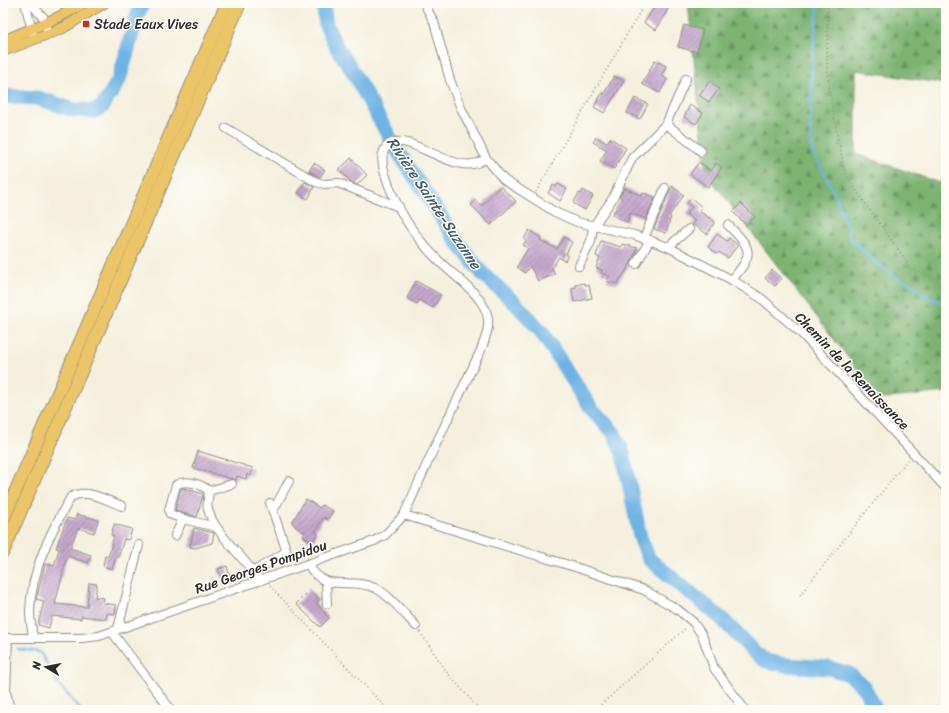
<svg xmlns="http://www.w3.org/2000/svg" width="949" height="713" font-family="Sriracha,sans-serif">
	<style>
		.forest { fill: url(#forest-firs); stroke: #536f4e }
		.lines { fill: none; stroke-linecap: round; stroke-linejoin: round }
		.stream { stroke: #6db3e4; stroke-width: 2.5 }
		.river { stroke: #6db3e4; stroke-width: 15 }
		.building { fill: url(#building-hatch) }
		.minor-casing { stroke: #908e84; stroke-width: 10 }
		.major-casing { stroke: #908e84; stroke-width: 12 }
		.highway-casing { stroke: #908e84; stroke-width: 14 }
		.path { stroke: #908e84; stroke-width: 1.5; stroke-dasharray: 1 3; stroke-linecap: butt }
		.minor { stroke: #fff; stroke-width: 8 }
		.major { stroke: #ecc569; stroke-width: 10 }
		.highway { stroke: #ecc569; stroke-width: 12 }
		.poi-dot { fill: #c8321e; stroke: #fdfcf7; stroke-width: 1.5 }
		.labels { text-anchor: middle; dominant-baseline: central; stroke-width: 3; stroke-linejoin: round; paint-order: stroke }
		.poi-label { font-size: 14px; fill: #2b2b2b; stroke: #fdfcf7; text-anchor: start }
		.street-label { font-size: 14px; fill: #2b2b2b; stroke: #fdfcf7 }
		.water-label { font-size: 15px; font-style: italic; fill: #425b6c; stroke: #fdfcf7 }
	</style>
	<defs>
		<pattern id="forest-firs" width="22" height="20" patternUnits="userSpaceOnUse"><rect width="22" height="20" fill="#7bb371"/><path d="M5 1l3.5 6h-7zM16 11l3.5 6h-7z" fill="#65925d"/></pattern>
		<pattern id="building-hatch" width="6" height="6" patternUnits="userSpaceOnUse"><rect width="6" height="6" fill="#c5a8cd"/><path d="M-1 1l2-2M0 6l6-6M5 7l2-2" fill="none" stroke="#a089a7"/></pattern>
	</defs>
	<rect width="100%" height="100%" fill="#fdfcf7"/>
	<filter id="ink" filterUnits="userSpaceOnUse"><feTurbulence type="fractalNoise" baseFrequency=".025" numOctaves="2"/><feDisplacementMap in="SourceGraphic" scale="8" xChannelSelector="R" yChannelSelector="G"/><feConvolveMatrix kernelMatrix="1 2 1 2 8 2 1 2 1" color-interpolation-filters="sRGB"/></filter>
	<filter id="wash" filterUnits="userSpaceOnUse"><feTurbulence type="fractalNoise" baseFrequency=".012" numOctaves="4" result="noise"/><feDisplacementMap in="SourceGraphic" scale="16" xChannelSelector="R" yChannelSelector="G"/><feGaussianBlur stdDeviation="0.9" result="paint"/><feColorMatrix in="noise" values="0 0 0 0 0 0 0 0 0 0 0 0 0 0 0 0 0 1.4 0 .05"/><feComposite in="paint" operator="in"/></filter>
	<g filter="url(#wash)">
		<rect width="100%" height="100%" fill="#f5f0de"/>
		<!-- forest -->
		<path class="forest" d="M 688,3 L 946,3 L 946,84 L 856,70 L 856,154 L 946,185 L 946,392 L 880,399 L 706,173 Z"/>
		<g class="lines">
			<!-- stream -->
			<g class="stream">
				<path d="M 818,3 L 812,62 L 810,135 L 813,153 L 835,194 L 852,241 L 876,263 L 900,279 L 914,286 L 932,299 L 946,303"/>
				<path d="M 18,649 L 40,652 L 58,684 L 81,710"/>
			</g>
			<!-- river -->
			<g class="river">
				<path d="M 323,3 L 326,25 L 338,50 L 349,65 L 395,147 L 461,247 L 483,274 L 515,303 L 541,331 L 591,408 L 614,433 L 623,453 L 640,537 L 649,559 L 721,618 L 754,652 L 766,661 L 786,665 L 829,668 L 849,674 L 864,687 L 876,710"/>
				<path d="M 3,96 L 37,98 L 74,110 L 94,111 L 102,107 L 119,80 L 138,13 L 143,3"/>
			</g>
		</g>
		<g id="blocks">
			<!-- building -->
			<g class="building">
				<path d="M 657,3 L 662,3 L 669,7 L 656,30 L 644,23 Z"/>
				<path d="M 684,25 L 703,30 L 697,52 L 678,47 Z"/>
				<path d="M 655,60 L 666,66 L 662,76 L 667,79 L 660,93 L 642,84 Z"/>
				<path d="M 614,76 L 624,81 L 604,113 L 594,107 L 602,93 L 604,94 Z"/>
				<path d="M 710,81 L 719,89 L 709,102 L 699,95 Z"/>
				<path d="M 635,98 L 648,104 L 640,119 L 627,113 Z"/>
				<path d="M 690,105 L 703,113 L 696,124 L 684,117 Z"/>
				<path d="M 596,137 L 607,143 L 610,138 L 626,148 L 614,169 L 600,161 L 607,150 L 593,142 Z"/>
				<path d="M 351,158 L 367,175 L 357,185 L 351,182 L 339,170 Z"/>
				<path d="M 699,162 L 711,171 L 716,163 L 722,167 L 708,187 L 690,174 Z"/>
				<path d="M 314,163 L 325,170 L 320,177 L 309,171 Z"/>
				<path d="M 305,182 L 314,187 L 308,199 L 298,193 Z"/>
				<path d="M 558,184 L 567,189 L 560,201 L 548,193 L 553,185 L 556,187 Z"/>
				<path d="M 500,186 L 516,201 L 491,225 L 471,205 L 476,200 L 482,206 Z"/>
				<path d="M 672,186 L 684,195 L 669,216 L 671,217 L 666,233 L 654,229 Z"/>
				<path d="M 624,188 L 642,196 L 643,193 L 655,197 L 646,219 L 630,213 L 627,222 L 612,215 L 622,198 L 620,197 Z"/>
				<path d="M 583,190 L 593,196 L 585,210 L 573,203 L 579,193 L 581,194 Z"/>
				<path d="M 691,198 L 702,207 L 699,211 L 715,222 L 707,234 L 692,224 L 695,221 L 686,214 L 692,207 L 687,203 Z"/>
				<path d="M 741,203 L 755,217 L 746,225 L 733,212 Z"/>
				<path d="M 529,230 L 541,238 L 540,240 L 557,249 L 564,237 L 572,242 L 566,254 L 568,255 L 565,261 L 559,257 L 552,268 L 555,274 L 538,281 L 530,266 L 525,273 L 517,267 L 528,248 L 523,245 L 526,241 L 524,239 Z"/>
				<path d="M 717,234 L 727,241 L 729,238 L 738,245 L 728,258 L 719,252 L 717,254 L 708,247 Z"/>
				<path d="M 601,241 L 621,247 L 622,244 L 637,248 L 631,263 L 617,284 L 606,281 L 610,276 L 601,273 L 602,270 L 596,268 L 600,258 L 596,256 Z"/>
				<path d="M 772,270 L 782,279 L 775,286 L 765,278 Z"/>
				<path d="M 416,281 L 441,295 L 433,308 L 419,300 L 417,304 L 407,298 Z"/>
				<path d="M 584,283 L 585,285 L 589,285 L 592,298 L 574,302 L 572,288 L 576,287 L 575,285 Z"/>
				<path d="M 198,451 L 253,468 L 251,476 L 247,474 L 246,479 L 237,476 L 236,480 L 193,468 Z"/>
				<path d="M 183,488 L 203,494 L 197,517 L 175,510 L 181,489 Z"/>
				<path d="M 306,499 L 320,508 L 322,505 L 333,511 L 327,520 L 324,517 L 315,531 L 318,533 L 312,542 L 303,536 L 305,533 L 297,528 L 292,522 Z"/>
				<path d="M 77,514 L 98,520 L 94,533 L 78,528 L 70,548 L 91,555 L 88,563 L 67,556 L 55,604 L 87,607 L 89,583 L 97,584 L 95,597 L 104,598 L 103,603 L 116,605 L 115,614 L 107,613 L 106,619 L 81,616 L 81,619 L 52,616 L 49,628 L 38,625 L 44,601 L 36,599 L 37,596 L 45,564 L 54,566 L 59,549 L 56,548 L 67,518 L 75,520 Z"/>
				<path d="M 114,524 L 132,529 L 129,540 L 124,539 L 118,558 L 116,557 L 112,569 L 103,566 L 105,556 L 108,557 L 114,536 L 111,535 Z"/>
				<path d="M 194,528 L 214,533 L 212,543 L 195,548 L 190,547 Z"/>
				<path d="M 227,566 L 231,581 L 223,583 L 218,569 Z"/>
				<path d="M 310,590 L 319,600 L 316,603 L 329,618 L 320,627 L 296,604 Z"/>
			</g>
		</g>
	</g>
	<g filter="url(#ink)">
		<use href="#blocks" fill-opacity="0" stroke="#908e84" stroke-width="1"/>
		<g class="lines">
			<!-- minor casing -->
			<g class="minor-casing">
				<g id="minor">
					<path d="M 25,3 L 34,38"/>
					<path d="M 30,3 L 44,18 L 46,27"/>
					<path d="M 424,3 L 434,22 L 450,80 L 460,106 L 486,158 L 504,180 L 555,212 L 577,222 L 634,235 L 668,247 L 732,280 L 761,298 L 802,334 L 946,488"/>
					<path d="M 666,124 L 701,151"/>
					<path d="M 226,128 L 316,182 L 324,184 L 338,183 L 399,207"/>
					<path d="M 728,225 C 753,250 754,253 732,280"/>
					<path d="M 644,238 L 665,188"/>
					<path d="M 668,247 L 689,229"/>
					<path d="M 636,264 L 650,240"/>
					<path d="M 579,266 L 591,241 L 593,227 L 613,198 L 632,158 L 666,124 L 686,79"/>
					<path d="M 209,491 L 232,484"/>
					<path d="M 273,511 L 289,481"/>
					<path d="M 404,515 L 575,567 L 644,590 L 677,609 L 693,622 L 702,635 L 714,668 L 745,710"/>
					<path d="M 183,519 L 170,514 L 169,510 L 176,485 C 185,479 202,484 209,491 C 209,497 206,503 208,509 C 213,532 247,560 260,581"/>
					<path d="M 175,536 L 183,519 L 216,527"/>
					<path d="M 308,564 C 325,595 350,576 375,588 C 389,594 405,615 416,626"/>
					<path d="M 254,571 L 284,553 L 286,549 L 270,503"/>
					<path d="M 326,582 L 327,604"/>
					<path d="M 118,629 L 139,545"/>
					<path d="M 112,632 L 171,710"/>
					<path d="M 3,638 L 82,638 L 99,636 L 374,541 L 385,535 L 404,515 L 436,444 L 481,350 C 486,337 492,322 485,309 C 475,288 453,276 437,259 C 415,237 396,208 386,177 C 383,168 379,154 387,146 C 408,126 457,183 486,158"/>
					<path d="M 8,638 L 6,692 L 10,710"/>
					<path d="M 33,638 C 32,629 30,620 30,611 C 31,570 51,531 71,497 C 86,488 106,500 122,506"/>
				</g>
			</g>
			<!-- major casing -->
			<g class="major-casing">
				<g id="major">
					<path d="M 3,41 L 59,17 L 84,3"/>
					<path d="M 3,51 L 63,28 L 104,3"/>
				</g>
			</g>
			<!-- highway casing -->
			<g class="highway-casing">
				<g id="highway">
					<path d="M 3,520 L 227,3"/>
					<path d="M 3,552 L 240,3"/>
				</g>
			</g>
			<!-- path -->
			<g class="path">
				<path d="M 828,3 L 827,68 L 832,107 L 844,169 L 855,189 L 912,269 L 946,284"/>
				<path d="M 536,192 L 645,3"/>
				<path d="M 270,586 L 388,710"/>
				<path d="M 800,595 L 909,458"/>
				<path d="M 420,632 L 449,675 L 480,710"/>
				<path d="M 595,710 L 687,627"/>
			</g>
			<!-- minor -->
			<use href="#minor" class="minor"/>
			<!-- major -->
			<use href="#major" class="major"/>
			<!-- highway -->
			<use href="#highway" class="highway"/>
		</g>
	</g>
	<!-- markers -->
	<rect class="poi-dot" x="82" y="20" width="8" height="8" rx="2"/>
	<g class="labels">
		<!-- poi labels -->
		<g class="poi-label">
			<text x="94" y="24">Stade Eaux Vives</text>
		</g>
		<!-- street labels -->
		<g class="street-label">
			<text transform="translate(852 371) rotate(46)">Chemin de la Renaissance</text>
			<text transform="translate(261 567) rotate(-19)">Rue Georges Pompidou</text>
		</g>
		<!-- water labels -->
		<g class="water-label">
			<text transform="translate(434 203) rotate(56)">Rivière Sainte-Suzanne</text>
		</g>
	</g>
	<!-- margin -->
	<rect width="949" height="713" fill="none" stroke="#fdfcf7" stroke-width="16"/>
	<!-- north arrow -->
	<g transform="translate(46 667) rotate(280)" stroke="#fdfcf7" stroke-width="3" paint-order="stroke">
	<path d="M0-3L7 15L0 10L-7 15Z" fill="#2b2b2b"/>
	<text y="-6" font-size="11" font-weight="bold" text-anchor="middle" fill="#2b2b2b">N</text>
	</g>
</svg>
